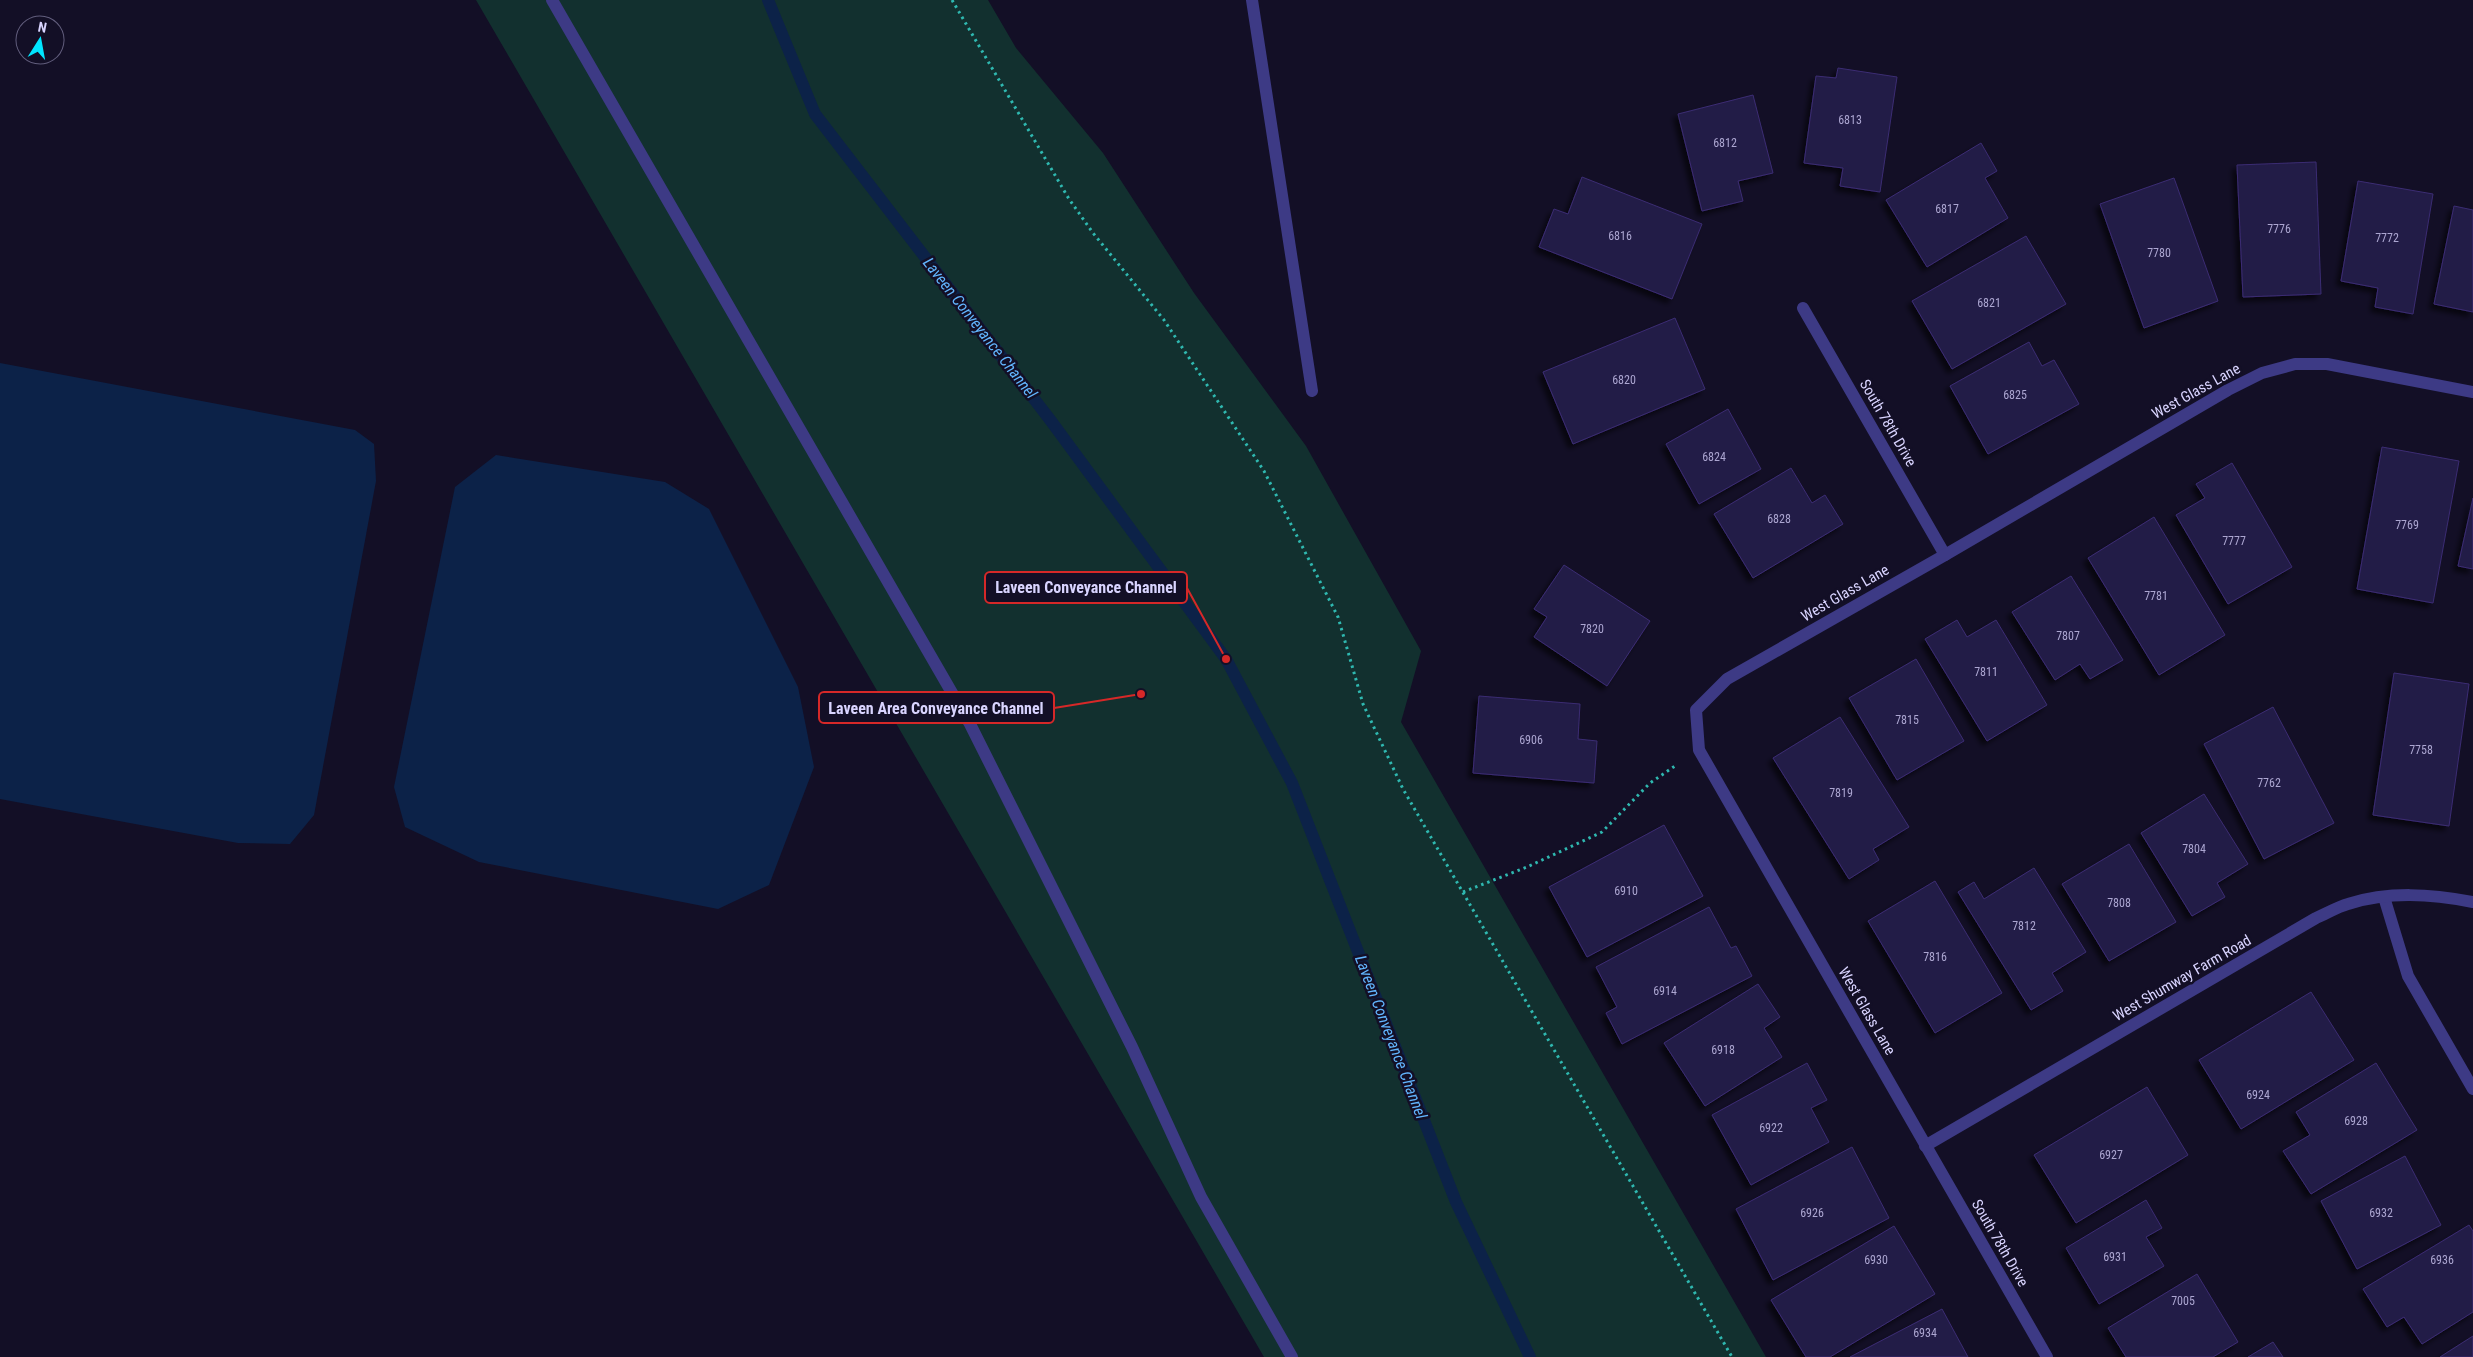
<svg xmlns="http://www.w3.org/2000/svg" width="2473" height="1357" font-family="'Roboto Condensed',sans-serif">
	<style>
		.green { fill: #12302f }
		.water { fill: #0c2248 }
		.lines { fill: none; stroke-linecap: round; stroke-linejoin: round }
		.stream { stroke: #0c2248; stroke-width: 12 }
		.building { fill: #241b47; stroke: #3b2d73; filter: url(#shadow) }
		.path { stroke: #2fb8b0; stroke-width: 3; stroke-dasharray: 2.5 4; stroke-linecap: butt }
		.lane { stroke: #3d3a85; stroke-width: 12 }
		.street { stroke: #3d3a85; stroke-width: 12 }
		.labels { text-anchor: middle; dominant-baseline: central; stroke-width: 5; stroke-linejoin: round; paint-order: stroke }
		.number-label { font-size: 12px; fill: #aca6d1 }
		.street-label { font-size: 15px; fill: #d9d4ff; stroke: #130f26 }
		.water-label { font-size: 16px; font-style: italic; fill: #62b6ff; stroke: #130f26 }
		.leader { fill: none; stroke: #d62828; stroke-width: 2 }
		.callout-dot { fill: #d62828; stroke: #130f26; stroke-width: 2 }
		.callout { fill: #130f26; stroke: #d62828; stroke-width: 2 }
		.callout-label { font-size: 16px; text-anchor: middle; font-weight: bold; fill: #d9d4ff }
	</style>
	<defs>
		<filter id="shadow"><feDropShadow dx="-4.5" dy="4.5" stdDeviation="2.5" flood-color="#0009"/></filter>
	</defs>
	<rect width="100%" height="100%" fill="#130f26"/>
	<!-- green -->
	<path class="green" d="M 476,0 L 988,0 L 1016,48 L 1103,153 L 1194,293 L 1306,446 L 1421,651 L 1401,722 L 1766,1357 L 1264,1357 Z"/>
	<!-- water -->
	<g class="water">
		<path d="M 0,363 L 355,430 L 374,444 L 376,481 L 314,815 L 290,844 L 238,843 L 0,799 Z"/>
		<path d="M 496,455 L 665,482 L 709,509 L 798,687 L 814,767 L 769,885 L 718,909 L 479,862 L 405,827 L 394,787 L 455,487 Z"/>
	</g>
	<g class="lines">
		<!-- stream -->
		<path class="stream" d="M 768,0 L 815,114 L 1051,421 L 1226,659 L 1292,783 L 1456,1202 L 1530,1357"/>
	</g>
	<!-- building -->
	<g class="building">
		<path d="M 1838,68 L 1897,77 L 1880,192 L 1840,186 L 1843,168 L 1804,163 L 1816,76 L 1836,78 Z"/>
		<path d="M 1753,95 L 1773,173 L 1738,181 L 1743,201 L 1702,211 L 1678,114 Z"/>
		<path d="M 1981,143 L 1997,171 L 1985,178 L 2008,218 L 1927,267 L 1886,200 Z"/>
		<path d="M 2316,162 L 2321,294 L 2243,297 L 2237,165 Z"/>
		<path d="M 1582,177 L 1702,224 L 1672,299 L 1539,247 L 1554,209 L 1568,214 Z"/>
		<path d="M 2174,178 L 2218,301 L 2144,328 L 2100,204 Z"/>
		<path d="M 2358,181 L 2433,194 L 2413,314 L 2375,307 L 2378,288 L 2341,281 Z"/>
		<path d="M 2454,206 L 2473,210 L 2473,312 L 2434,304 Z"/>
		<path d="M 2026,236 L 2066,304 L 1952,369 L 1912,301 Z"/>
		<path d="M 1675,318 L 1705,389 L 1573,444 L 1543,372 Z"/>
		<path d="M 2029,342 L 2042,366 L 2054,360 L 2079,404 L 1988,454 L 1950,386 Z"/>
		<path d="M 1728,409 L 1761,469 L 1699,504 L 1666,444 Z"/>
		<path d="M 2382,447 L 2459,461 L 2433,603 L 2357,589 Z"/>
		<path d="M 2232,463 L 2292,567 L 2228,604 L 2176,515 L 2205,498 L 2196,484 Z"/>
		<path d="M 1791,468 L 1812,503 L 1825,495 L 1843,524 L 1753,578 L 1714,514 Z"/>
		<path d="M 2473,498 L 2473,569 L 2458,566 Z"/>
		<path d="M 2154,517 L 2225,635 L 2159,675 L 2088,558 Z"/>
		<path d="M 1564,565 L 1650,621 L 1607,686 L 1534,637 L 1547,617 L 1534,609 Z"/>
		<path d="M 2071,576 L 2123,660 L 2090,679 L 2080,664 L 2055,680 L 2012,612 Z"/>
		<path d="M 1957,620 L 1967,637 L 1996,620 L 2047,705 L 1987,741 L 1925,639 Z"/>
		<path d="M 1916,659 L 1964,741 L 1897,780 L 1849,698 Z"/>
		<path d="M 2394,673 L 2469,684 L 2449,826 L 2373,815 Z"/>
		<path d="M 1479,696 L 1580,704 L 1578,739 L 1597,741 L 1594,783 L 1473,773 Z"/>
		<path d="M 2273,707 L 2334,823 L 2264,859 L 2204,744 Z"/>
		<path d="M 1840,717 L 1909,827 L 1873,849 L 1879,860 L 1849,879 L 1773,758 Z"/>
		<path d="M 2204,794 L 2248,864 L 2217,883 L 2225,897 L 2192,916 L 2141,833 Z"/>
		<path d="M 1664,825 L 1703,896 L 1587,957 L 1549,887 Z"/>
		<path d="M 2129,844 L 2176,922 L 2109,961 L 2062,884 Z"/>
		<path d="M 2034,868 L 2086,952 L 2052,973 L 2063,991 L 2031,1010 L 1958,892 L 1974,882 L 1984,899 Z"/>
		<path d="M 1935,881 L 2002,993 L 1935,1033 L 1868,921 Z"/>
		<path d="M 1709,907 L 1731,948 L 1736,946 L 1752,976 L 1622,1044 L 1606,1013 L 1617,1007 L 1596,967 Z"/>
		<path d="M 1758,984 L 1780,1017 L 1764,1028 L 1782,1057 L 1705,1106 L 1664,1043 Z"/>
		<path d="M 2311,992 L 2354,1060 L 2241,1129 L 2199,1060 Z"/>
		<path d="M 1807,1063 L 1827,1100 L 1811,1108 L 1829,1142 L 1751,1185 L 1712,1115 Z"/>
		<path d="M 2376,1063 L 2417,1130 L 2311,1194 L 2283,1151 L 2310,1135 L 2296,1112 Z"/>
		<path d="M 2147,1087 L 2188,1155 L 2076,1223 L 2034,1155 Z"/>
		<path d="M 1852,1147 L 1889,1218 L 1773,1280 L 1736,1209 Z"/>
		<path d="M 2405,1156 L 2441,1225 L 2357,1269 L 2321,1201 Z"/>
		<path d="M 2146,1200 L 2162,1228 L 2146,1237 L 2164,1266 L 2099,1304 L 2066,1248 Z"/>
		<path d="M 2469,1225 L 2473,1231 L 2473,1312 L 2422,1344 L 2404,1317 L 2387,1327 L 2363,1289 Z"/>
		<path d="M 1894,1226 L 1935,1294 L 1830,1357 L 1806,1357 L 1771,1300 Z"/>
		<path d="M 2197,1274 L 2238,1342 L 2213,1357 L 2126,1357 L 2108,1328 Z"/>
		<path d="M 1942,1309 L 1968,1357 L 1850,1357 Z"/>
		<path d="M 2473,1336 L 2473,1357 L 2440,1357 Z"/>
		<path d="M 2273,1342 L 2283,1357 L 2248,1357 Z"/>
	</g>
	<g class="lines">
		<!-- path -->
		<g class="path">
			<path d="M 952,0 L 1069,199 L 1093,233 L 1164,320 L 1264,471 L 1338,617 L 1363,704 L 1403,789 L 1732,1357"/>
			<path d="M 1463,892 L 1527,867 L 1602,832 L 1650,783 L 1675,766"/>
		</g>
		<!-- lane -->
		<path class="lane" d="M 1252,0 L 1312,391"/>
		<!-- street -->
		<g class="street">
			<path d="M 552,0 L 970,724 L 1132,1047 L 1201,1197 L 1292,1357"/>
			<path d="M 1803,308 L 1945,555"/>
			<path d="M 2384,897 L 2408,976 L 2473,1089"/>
			<path d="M 1925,1146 L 2316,918 C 2326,914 2337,907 2348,904 C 2389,891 2431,894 2473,902"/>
			<path d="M 2047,1357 L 1699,750 L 1696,710 L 1727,679 L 1945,555 L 2228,390 L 2262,373 L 2295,364 L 2327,364 L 2473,392"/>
		</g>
	</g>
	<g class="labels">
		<!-- number labels -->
		<g class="number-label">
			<text x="1850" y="120">6813</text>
			<text x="1725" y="143">6812</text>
			<text x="1947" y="209">6817</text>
			<text x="2279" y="229">7776</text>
			<text x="1620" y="236">6816</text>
			<text x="2387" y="238">7772</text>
			<text x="2159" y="253">7780</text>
			<text x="1989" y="303">6821</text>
			<text x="1624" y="380">6820</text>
			<text x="2015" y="395">6825</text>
			<text x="1714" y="457">6824</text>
			<text x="1779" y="519">6828</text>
			<text x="2407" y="525">7769</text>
			<text x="2234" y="541">7777</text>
			<text x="2156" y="596">7781</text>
			<text x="1592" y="629">7820</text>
			<text x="2068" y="636">7807</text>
			<text x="1986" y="672">7811</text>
			<text x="1907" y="720">7815</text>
			<text x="1531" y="740">6906</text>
			<text x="2421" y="750">7758</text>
			<text x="2269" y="783">7762</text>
			<text x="1841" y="793">7819</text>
			<text x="2194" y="849">7804</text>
			<text x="1626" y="891">6910</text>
			<text x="2119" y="903">7808</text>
			<text x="2024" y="926">7812</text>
			<text x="1935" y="957">7816</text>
			<text x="1665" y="991">6914</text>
			<text x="1723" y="1050">6918</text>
			<text x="2258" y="1095">6924</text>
			<text x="2356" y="1121">6928</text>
			<text x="1771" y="1128">6922</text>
			<text x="2111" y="1155">6927</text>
			<text x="1812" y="1213">6926</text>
			<text x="2381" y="1213">6932</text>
			<text x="2115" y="1257">6931</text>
			<text x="1876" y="1260">6930</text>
			<text x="2442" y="1260">6936</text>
			<text x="2183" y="1301">7005</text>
			<text x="1925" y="1333">6934</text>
		</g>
		<!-- street labels -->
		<g class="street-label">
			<text transform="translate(2196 391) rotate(-29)">West Glass Lane</text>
			<text transform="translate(1888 423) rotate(60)">South 78th Drive</text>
			<text transform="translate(1845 593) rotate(-30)">West Glass Lane</text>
			<text transform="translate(2182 978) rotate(-30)">West Shumway Farm Road</text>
			<text transform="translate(1867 1011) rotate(60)">West Glass Lane</text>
			<text transform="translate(2000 1243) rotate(60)">South 78th Drive</text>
		</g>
		<!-- water labels -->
		<g class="water-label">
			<text transform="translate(980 328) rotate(52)">Laveen Conveyance Channel</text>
			<text transform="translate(1391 1037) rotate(69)">Laveen Conveyance Channel</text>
		</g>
	</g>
	<!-- callouts -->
	<path class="leader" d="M1226 659L1187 588M1141 694L1054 708"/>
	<g class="callout-dot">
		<circle cx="1226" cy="659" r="5"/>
		<circle cx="1141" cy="694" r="5"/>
	</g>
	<g class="callout">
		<rect x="985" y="572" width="202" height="31" rx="5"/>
		<rect x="819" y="692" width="235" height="31" rx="5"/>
	</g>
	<g class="callout-label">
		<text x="1086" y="593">Laveen Conveyance Channel</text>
		<text x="936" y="714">Laveen Area Conveyance Channel</text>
	</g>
	<!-- north arrow -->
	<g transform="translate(40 40) rotate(11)"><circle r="24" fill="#130f26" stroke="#625e7d"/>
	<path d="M0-4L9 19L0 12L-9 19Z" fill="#00e5ff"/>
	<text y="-8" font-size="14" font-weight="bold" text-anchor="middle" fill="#d9d4ff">N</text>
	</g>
</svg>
